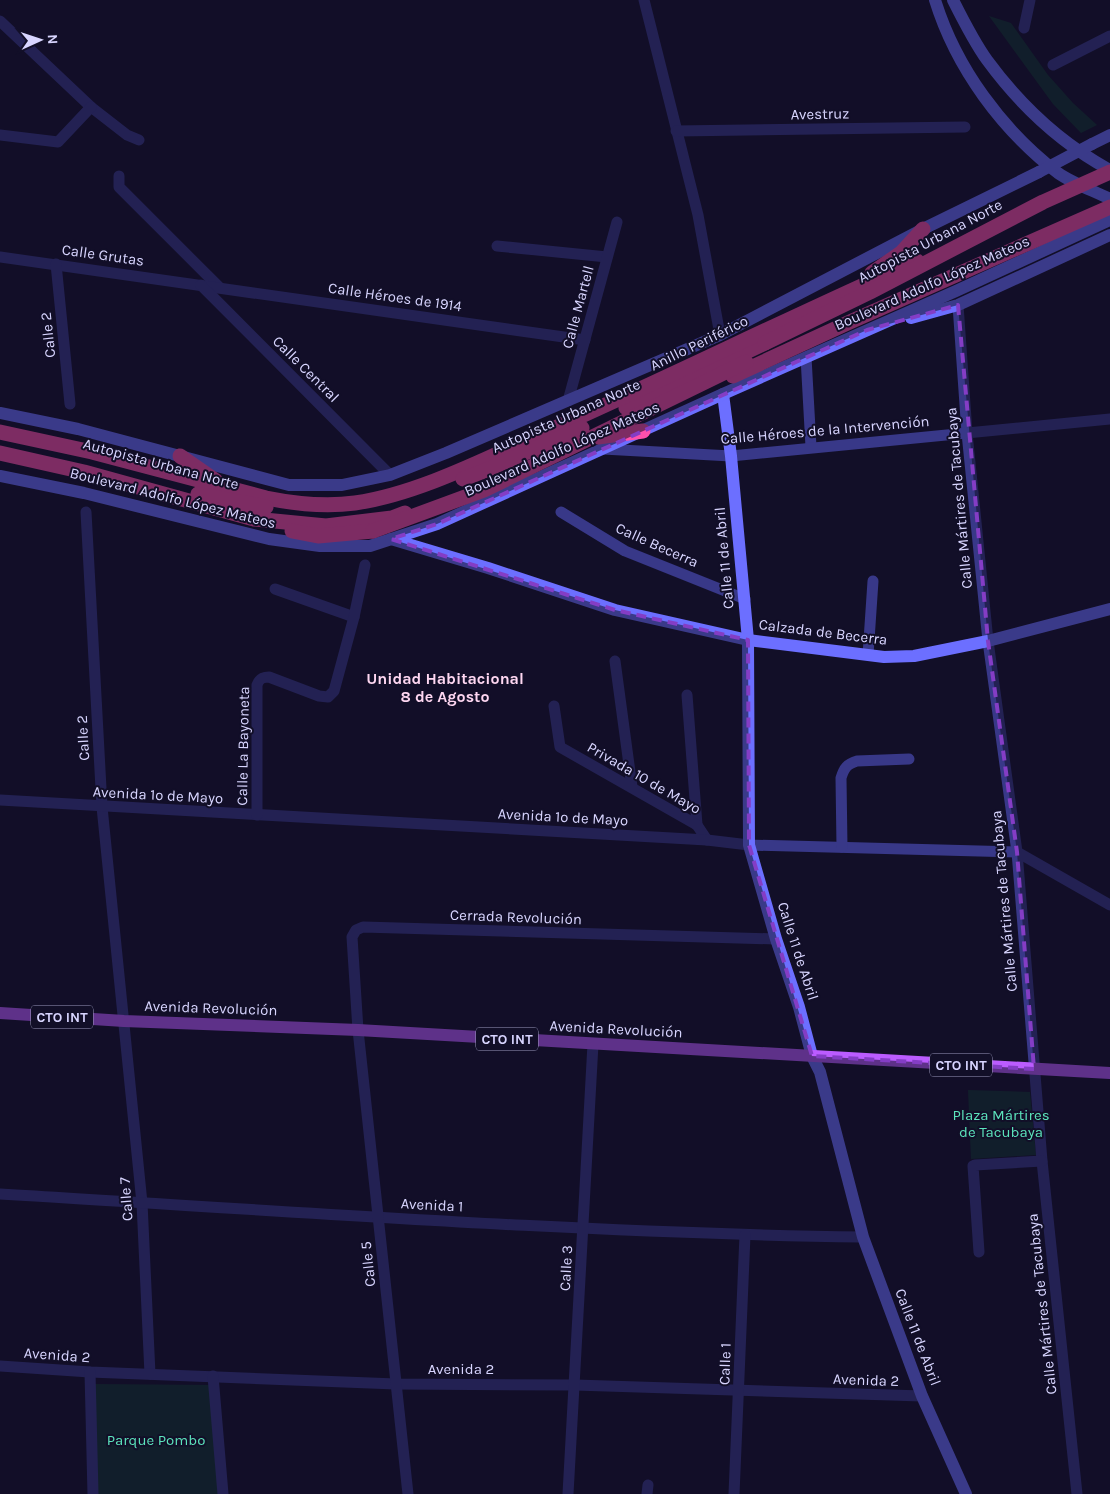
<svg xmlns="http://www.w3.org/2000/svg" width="1110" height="1494" font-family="Karla,sans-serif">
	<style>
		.green { fill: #11322f }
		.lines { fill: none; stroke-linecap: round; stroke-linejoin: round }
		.street { stroke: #383888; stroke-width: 11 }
		.secondary { stroke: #6c6fff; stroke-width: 12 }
		.primary { stroke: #bb5cff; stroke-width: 12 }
		.highway { stroke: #ff50ac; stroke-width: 15 }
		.secondary-bridge { stroke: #6c6fff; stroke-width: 12 }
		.highway-bridge { stroke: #ff50ac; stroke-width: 15 }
		.marked { fill: none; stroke: #843dc5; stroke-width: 4; stroke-dasharray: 10 6; stroke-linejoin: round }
		.labels { text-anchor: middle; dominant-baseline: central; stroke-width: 4; stroke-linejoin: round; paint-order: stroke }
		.shield { fill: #120f28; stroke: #9d9abe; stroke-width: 1 }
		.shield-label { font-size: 14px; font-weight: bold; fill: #d8d5ff }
		.street-label { font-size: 15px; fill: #d8d5ff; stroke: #120f28 }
		.park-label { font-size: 15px; fill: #5ce4bc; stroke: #120f28 }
		.neighbourhood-label { font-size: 16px; font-weight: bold; fill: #ffd7f2; stroke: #120f28 }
	</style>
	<rect width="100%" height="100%" fill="#120f28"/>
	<!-- green -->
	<g class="green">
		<path d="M 989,16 L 1011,23 L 1048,75 L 1073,103 L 1097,125 L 1081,133 L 1053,104 Z"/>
		<path d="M 968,1090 L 1030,1092 L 1036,1155 L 971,1159 Z"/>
		<path d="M 94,1384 L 211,1385 L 220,1494 L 98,1494 Z"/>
	</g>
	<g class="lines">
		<!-- street -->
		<g class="street">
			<path d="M 644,0 L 698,215 L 720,335"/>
			<path d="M 0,21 L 91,107 L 127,135 L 139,140"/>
			<path d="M 1024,28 L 1030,0"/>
			<path d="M 1053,65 L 1110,36"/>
			<path d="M 676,131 L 965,127"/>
			<path d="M 0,135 L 58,142 L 91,107"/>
			<path d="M 119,176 L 119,187 L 219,287"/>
			<path d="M 497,246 L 607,257"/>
			<path d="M 0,257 L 585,340"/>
			<path d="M 56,264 L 70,404"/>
			<path d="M 201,285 L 390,475"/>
			<path d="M 958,305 L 967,433 L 988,641 L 1017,852 L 1042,1161 L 1077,1494"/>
			<path d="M 806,357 L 811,447"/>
			<path d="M 568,401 L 617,222"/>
			<path d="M 603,449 L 731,456 L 1110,419"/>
			<path d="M 86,512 L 102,807 L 142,1203 L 150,1374"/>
			<path d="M 561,512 L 625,551 L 745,599"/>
			<path d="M 275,589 L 354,617"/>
			<path d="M 868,655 L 873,581"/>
			<path d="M 615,661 L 632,787"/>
			<path d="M 687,695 L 697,825"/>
			<path d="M 554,706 L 560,747 L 697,825 L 707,840"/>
			<path d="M 0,800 L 707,840 L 749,845 L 1017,852 L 1110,905"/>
			<path d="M 257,815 L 257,685 C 259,679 262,677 269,677 L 319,696 L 328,697 L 334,691 L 354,617 L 365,565"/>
			<path d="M 842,847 L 841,778 C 844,768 847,764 857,761 L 909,759"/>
			<path d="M 0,1194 C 287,1211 575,1233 863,1237"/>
			<path d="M 979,1252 L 973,1166 L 975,1165 L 1042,1161"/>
			<path d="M 0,1366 L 90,1372 L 396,1384 L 575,1385 L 922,1396"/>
			<path d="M 90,1372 L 93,1494"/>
			<path d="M 213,1376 L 223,1494"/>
			<path d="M 408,1494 L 358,1030 L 352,937 L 356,930 L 363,927 L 776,939"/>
			<path d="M 568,1494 L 593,1044"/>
			<path d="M 647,1494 L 648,1485"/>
			<path d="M 734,1494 L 745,1235"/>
		</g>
		<!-- secondary -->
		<g class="secondary">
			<path d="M 935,0 C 956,68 1002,130 1058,173 C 1072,183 1094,191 1110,199"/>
			<path d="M 953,0 C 963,20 974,42 987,60 C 1020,105 1062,144 1110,170"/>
			<path d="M 1092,144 L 1110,135"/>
			<path d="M 911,318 L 958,305 L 1110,235"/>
			<path d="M 723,394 L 731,456 L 748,640 L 749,845 L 776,939 L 799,1007 L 812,1056 L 820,1072 L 863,1237 L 922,1396 L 966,1494"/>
			<path d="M 0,413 L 78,429 L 289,485 L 342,485 L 390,475 L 446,453 L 720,335 L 923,229 L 1039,172"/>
			<path d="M 0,476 L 84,493 L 269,539 L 320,546 L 370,546 L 437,524 L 723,394 L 956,291 L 1110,220"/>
			<path d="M 391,539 L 488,568 L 615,610 L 748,640 L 884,657 L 914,656 L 988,641 L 1110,609"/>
		</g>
		<!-- primary -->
		<path class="primary" d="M 0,1013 L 124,1021 L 358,1030 L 1110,1073"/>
		<!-- highway -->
		<g class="highway">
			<path d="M 872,273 L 901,253 L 923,229"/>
			<path d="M 733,376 L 852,321 L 1110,207"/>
			<path d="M 626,408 L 664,391 L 765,343"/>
			<path d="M 0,432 L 92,452 L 266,498 C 296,504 325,507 355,503 C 417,494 483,460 539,435 C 666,379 790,317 917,261"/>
			<path d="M 598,437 L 643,431"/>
			<path d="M 0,453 L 84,472 L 254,519 L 326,526 L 392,518 L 405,513"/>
			<path d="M 180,456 L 216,481"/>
			<path d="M 463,479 L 484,471 L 582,428"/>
			<path d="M 198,494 L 266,507"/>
			<path d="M 292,531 L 318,536 L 373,531"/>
		</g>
		<!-- secondary-bridge -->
		<path class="secondary-bridge" d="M 1039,172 L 1092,144"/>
		<!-- highway-bridge -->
		<g class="highway-bridge">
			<path d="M 765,343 L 870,292 L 1043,202 L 1110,172"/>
			<path d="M 373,531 L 484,490 L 746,362"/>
		</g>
	</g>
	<!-- marked area -->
	<path d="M0 0H1110V1494H0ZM 958,305 L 988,641 L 1017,852 L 1034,1069 L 812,1056 L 749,845 L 748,640 L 615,610 L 391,539 L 437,524 L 867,330 Z" fill="#120f28" fill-opacity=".55" fill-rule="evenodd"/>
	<path class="marked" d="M 958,305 L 988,641 L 1017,852 L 1034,1069 L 812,1056 L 749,845 L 748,640 L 615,610 L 391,539 L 437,524 L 867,330 Z"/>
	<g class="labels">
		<!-- shield labels -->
		<g class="shield">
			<rect x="31" y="1005.5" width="62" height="23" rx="4"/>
			<rect x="476" y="1027.5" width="62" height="23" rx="4"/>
			<rect x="930" y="1053.5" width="62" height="23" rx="4"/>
		</g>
		<g class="shield-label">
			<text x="62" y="1017">CTO INT</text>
			<text x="507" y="1039">CTO INT</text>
			<text x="961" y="1065">CTO INT</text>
		</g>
		<!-- street labels -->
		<g class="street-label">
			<text transform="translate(820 114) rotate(-1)">Avestruz</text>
			<text transform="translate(930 241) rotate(-28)">Autopista Urbana Norte</text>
			<text transform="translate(103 255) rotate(8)">Calle Grutas</text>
			<text transform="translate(932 283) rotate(-24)">Boulevard Adolfo López Mateos</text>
			<text transform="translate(395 297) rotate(8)">Calle Héroes de 1914</text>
			<text transform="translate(578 307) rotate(-75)">Calle Martell</text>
			<text transform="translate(48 335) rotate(-96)">Calle 2</text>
			<text transform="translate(699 343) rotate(-26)">Anillo Periférico</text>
			<text transform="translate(306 369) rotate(45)">Calle Central</text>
			<text transform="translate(566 416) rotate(-24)">Autopista Urbana Norte</text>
			<text transform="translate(825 430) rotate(-5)">Calle Héroes de la Intervención</text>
			<text transform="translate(562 449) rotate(-24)">Boulevard Adolfo López Mateos</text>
			<text transform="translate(161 464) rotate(15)">Autopista Urbana Norte</text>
			<text transform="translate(173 498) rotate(14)">Boulevard Adolfo López Mateos</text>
			<text transform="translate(959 498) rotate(-95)">Calle Mártires de Tacubaya</text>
			<text transform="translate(657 545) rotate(24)">Calle Becerra</text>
			<text transform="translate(724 558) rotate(-95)">Calle 11 de Abril</text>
			<text transform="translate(823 632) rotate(7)">Calzada de Becerra</text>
			<text transform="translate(83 738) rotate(-93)">Calle 2</text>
			<text transform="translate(243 746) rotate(-89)">Calle La Bayoneta</text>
			<text transform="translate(644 778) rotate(30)">Privada 10 de Mayo</text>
			<text transform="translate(158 795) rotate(3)">Avenida 1º de Mayo</text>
			<text transform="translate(563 817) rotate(3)">Avenida 1º de Mayo</text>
			<text transform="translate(1004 901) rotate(-95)">Calle Mártires de Tacubaya</text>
			<text transform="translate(516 917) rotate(2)">Cerrada Revolución</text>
			<text transform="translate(798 951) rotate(72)">Calle 11 de Abril</text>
			<text transform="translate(211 1008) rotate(2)">Avenida Revolución</text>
			<text transform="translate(616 1029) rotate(3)">Avenida Revolución</text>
			<text transform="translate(126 1199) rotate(-94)">Calle 7</text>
			<text transform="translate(432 1205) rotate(3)">Avenida 1</text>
			<text transform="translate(368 1264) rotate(-96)">Calle 5</text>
			<text transform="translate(566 1268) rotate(-87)">Calle 3</text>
			<text transform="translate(1042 1304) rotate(-96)">Calle Mártires de Tacubaya</text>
			<text transform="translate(918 1337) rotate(69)">Calle 11 de Abril</text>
			<text transform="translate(57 1355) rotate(4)">Avenida 2</text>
			<text transform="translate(725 1364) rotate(-88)">Calle 1</text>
			<text x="461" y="1369">Avenida 2</text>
			<text transform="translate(866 1380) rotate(2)">Avenida 2</text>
		</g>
		<!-- park labels -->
		<g class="park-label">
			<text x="1001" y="1115">Plaza Mártires<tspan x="1001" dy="17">de Tacubaya</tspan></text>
			<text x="156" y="1440">Parque Pombo</text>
		</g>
		<!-- neighbourhood labels -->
		<g class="neighbourhood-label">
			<text x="445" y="678">Unidad Habitacional<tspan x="445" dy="18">8 de Agosto</tspan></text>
		</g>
	</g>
	<!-- north arrow -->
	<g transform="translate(40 40) rotate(87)" stroke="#120f28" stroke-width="4" paint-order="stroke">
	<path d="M0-4L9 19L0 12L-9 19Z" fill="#d8d5ff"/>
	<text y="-8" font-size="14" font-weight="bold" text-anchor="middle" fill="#d8d5ff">N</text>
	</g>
</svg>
